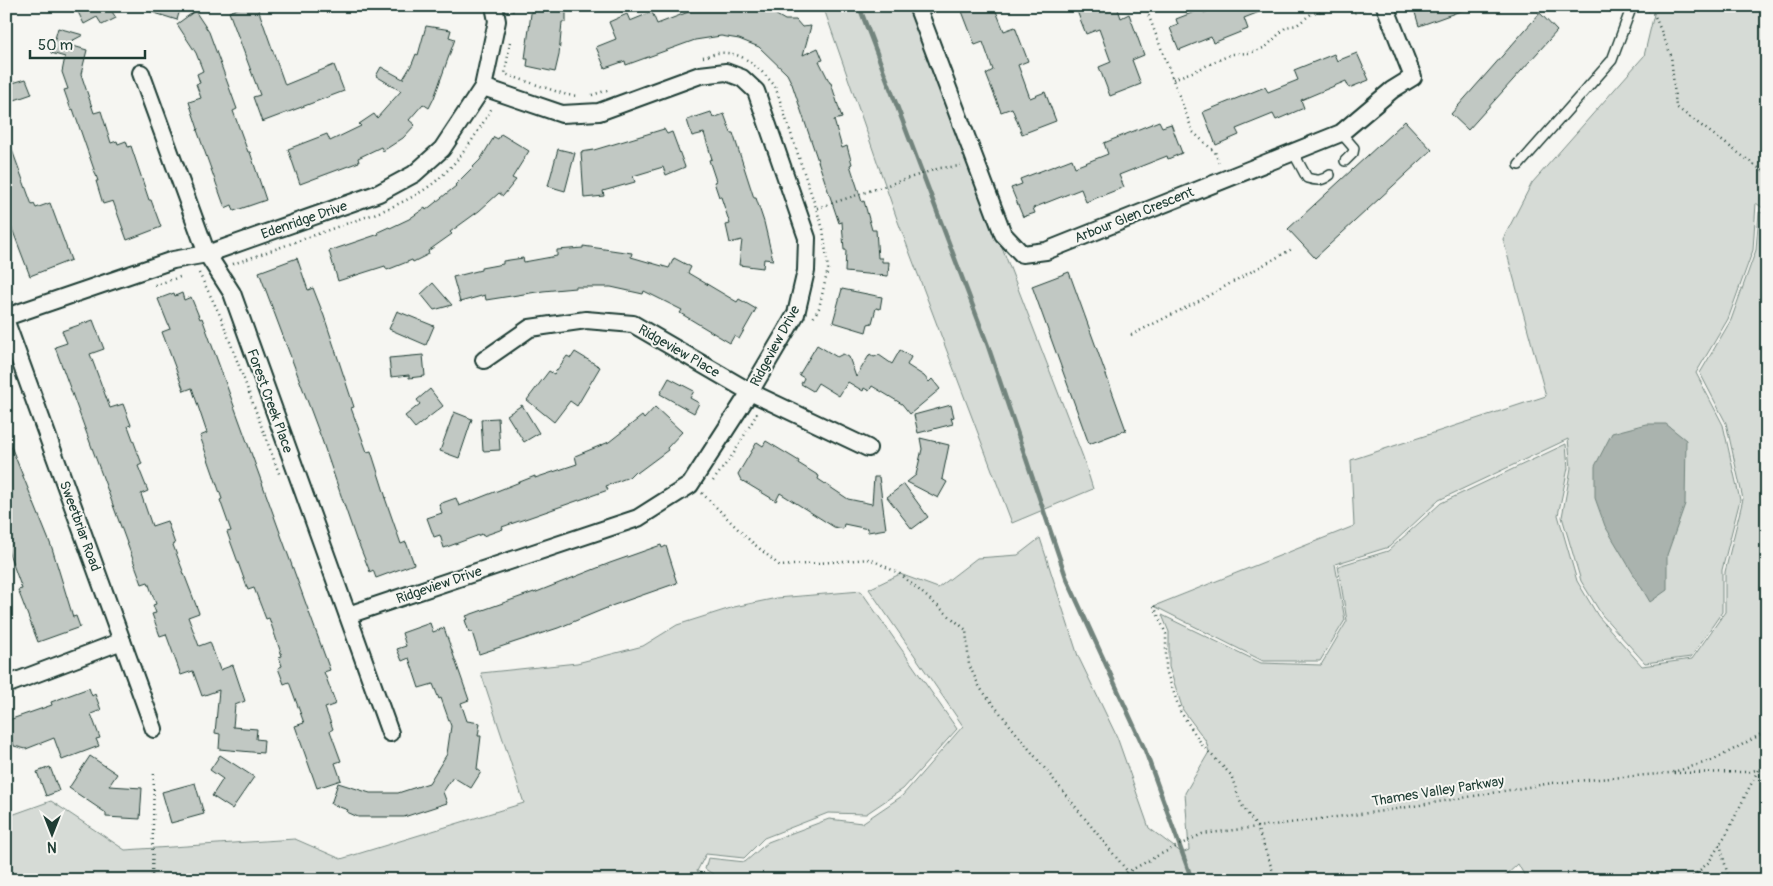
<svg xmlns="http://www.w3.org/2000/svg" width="1773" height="886" font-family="Pangolin,sans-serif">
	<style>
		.green { fill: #d6dbd6; stroke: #7a8c85 }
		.water { fill: #aab3ae; stroke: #72847d }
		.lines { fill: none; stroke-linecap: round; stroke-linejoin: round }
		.stream { stroke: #72847d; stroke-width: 4.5 }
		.building { fill: #c1c8c3; stroke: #1f3d34 }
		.lane-casing { stroke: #1f3d34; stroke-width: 12 }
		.street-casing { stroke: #1f3d34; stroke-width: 20 }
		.path { stroke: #1f3d34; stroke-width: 2.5; stroke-dasharray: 1 4; stroke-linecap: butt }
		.lane { stroke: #f6f6f2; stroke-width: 9 }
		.street { stroke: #f6f6f2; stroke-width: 16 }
		.labels { text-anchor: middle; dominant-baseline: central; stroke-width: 4; stroke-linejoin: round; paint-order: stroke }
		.street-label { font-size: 14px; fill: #1f3d34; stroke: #f6f6f2 }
	</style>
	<rect width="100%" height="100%" fill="#f6f6f2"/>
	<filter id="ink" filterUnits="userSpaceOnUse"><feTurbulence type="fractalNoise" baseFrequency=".02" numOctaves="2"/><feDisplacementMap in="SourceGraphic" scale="10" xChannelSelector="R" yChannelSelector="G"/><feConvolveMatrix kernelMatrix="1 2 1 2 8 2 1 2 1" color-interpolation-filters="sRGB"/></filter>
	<g filter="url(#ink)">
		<!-- green -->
		<g class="green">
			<path d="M 823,6 L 909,6 L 1083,457 L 1093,489 L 1012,523 L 897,219 Z"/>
			<path d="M 1661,6 L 1767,6 L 1767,211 L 1756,203 L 1753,250 L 1728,319 L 1696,373 L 1723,425 L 1740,500 L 1722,570 L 1722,612 L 1691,657 L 1645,663 L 1602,615 L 1581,581 L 1562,517 L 1571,468 L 1568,439 L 1439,500 L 1389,547 L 1335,564 L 1345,620 L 1320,661 L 1263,661 L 1154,606 L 1354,526 L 1351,460 L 1546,396 L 1503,239 L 1532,183 L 1644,56 L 1654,14 Z"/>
			<path d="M 1759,212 L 1767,214 L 1767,880 L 1527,880 L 1518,864 L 1501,880 L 722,880 L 705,869 L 708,858 L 745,862 L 768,842 L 829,819 L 862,823 L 902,796 L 963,726 L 869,589 L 900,574 L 938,588 L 977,558 L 1018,555 L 1040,538 L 1078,656 L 1117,737 L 1149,828 L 1182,853 L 1189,850 L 1185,793 L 1209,752 L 1206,741 L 1183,710 L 1169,667 L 1169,632 L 1162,615 L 1261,663 L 1321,665 L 1347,621 L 1338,566 L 1388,551 L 1441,503 L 1566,444 L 1568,468 L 1558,515 L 1577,581 L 1598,616 L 1642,666 L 1692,659 L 1725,612 L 1725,572 L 1743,499 L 1726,423 L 1700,373 L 1731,320 L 1756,250 Z"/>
			<path d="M 861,591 L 957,729 L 903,789 L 866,814 L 828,813 L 764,838 L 744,858 L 706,854 L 697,871 L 713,880 L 6,880 L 6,817 L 51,801 L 125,850 L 295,839 L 341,859 L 524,803 L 481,673 L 577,663 L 643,646 L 677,625 L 734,607 L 777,598 Z"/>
		</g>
		<!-- water -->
		<path class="water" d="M 1646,424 L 1666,424 L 1686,440 L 1685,504 L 1667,555 L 1667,590 L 1650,602 L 1605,526 L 1595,498 L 1595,466 L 1612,433 Z"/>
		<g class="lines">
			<!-- stream -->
			<path class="stream" d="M 859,6 L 988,346 L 1066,577 L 1145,750 L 1192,880"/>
		</g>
		<!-- building -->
		<g class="building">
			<path d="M 75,6 L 118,6 L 111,10 L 116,18 L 102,25 L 97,17 L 84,24 Z"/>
			<path d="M 142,6 L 181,6 L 177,20 L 142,9 Z"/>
			<path d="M 245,6 L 257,6 L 285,85 L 334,65 L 344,91 L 262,122 L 253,97 L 260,95 L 229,12 Z"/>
			<path d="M 532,6 L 566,6 L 566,22 L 562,22 L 559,55 L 555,72 L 527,66 L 528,59 L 525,59 Z"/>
			<path d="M 690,6 L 741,6 L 740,11 L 761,6 L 785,20 L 796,20 L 802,27 L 811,26 L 803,55 L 818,48 L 823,60 L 819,61 L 830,83 L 831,83 L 842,118 L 834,120 L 842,148 L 847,146 L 852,164 L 850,165 L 862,202 L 864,201 L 872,230 L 876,230 L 878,258 L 882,258 L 882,262 L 889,262 L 888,276 L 845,272 L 846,250 L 844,250 L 842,222 L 839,223 L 792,84 L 787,74 L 759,47 L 739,39 L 721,36 L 695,40 L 626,65 L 625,61 L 605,68 L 596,47 L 616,39 L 609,22 L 627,14 L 630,21 L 652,12 L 657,24 L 691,11 Z"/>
			<path d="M 960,6 L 994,6 L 1004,31 L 1015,27 L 1028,61 L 1018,65 L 1030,98 L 1045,92 L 1056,121 L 1022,134 L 1012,108 L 1001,112 L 986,74 L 993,70 L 983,42 L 975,45 Z"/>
			<path d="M 1075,6 L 1117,6 L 1121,18 L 1129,14 L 1144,55 L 1132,60 L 1141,84 L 1110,96 L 1099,67 L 1111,62 L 1099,29 L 1086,34 Z"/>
			<path d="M 1222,6 L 1272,7 L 1244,18 L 1248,29 L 1213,43 L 1211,37 L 1179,50 L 1170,28 L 1178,25 L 1176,19 L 1202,9 L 1204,13 Z"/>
			<path d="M 1413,6 L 1469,6 L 1469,8 L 1419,26 Z"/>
			<path d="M 195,11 L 209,32 L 237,109 L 233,111 L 248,152 L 250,152 L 266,200 L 234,211 L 232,205 L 225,208 L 197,130 L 198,129 L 189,102 L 201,98 L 196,84 L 200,83 L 197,74 L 203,71 L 196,53 L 177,24 Z"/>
			<path d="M 1540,13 L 1557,31 L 1468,130 L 1451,114 Z"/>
			<path d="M 426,26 L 451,30 L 449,37 L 455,39 L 434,98 L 429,108 L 423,104 L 409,120 L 415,125 L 403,138 L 383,151 L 381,147 L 358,158 L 359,162 L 300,184 L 288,149 L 327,134 L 330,141 L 361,126 L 359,124 L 374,114 L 377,118 L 401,91 L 376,76 L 381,67 L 403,79 L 412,64 L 416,54 L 418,55 Z"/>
			<path d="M 58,28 L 83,35 L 66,44 L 87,50 L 81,74 L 94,113 L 101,111 L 111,143 L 117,141 L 118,144 L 126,141 L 128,147 L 131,146 L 149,200 L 151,200 L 161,227 L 127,240 L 113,201 L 103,204 L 96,181 L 98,181 L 73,109 L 71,110 L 64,90 L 68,89 L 62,72 L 65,57 L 51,53 Z"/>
			<path d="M 1357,53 L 1369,80 L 1349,88 L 1346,81 L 1301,100 L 1304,108 L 1276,120 L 1273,114 L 1236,129 L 1239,135 L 1216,145 L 1203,112 L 1265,87 L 1268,92 L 1298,80 L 1294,70 L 1334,54 L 1337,61 Z"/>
			<path d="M 26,79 L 32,94 L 6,103 L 6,85 Z"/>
			<path d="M 711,112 L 713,118 L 724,114 L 731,133 L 733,133 L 754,198 L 756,198 L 764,222 L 773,260 L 764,259 L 763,268 L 739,265 L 742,240 L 730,243 L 726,225 L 730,224 L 721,197 L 719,197 L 714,182 L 716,181 L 709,160 L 712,159 L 704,133 L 692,136 L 687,120 Z"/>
			<path d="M 1159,121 L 1162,127 L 1171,124 L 1182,153 L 1168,159 L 1167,156 L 1119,175 L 1124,187 L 1086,202 L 1081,189 L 1033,208 L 1035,213 L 1023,217 L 1011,188 L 1022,184 L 1020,179 L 1072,159 L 1075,167 L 1108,154 L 1104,143 Z"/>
			<path d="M 1405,121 L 1432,150 L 1315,258 L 1288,229 Z"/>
			<path d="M 664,129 L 667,134 L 672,132 L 685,167 L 666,175 L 663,167 L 633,176 L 635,182 L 603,191 L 604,196 L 584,198 L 581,152 L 594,150 Z"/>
			<path d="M 501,134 L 529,151 L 512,178 L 516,180 L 503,196 L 499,193 L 479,211 L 450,232 L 452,234 L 428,251 L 429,254 L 413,262 L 412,260 L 387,270 L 385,266 L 338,281 L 329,251 L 379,234 L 378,232 L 389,227 L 390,228 L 409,219 L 425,208 L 426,210 L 456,186 L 455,185 L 480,160 L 494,137 L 498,139 Z"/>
			<path d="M 6,139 L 8,139 L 32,205 L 34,204 L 36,208 L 50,203 L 71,260 L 30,276 L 6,213 L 6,209 L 11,207 L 6,195 Z"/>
			<path d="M 558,149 L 575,153 L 565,191 L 548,186 Z"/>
			<path d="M 583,246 L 632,253 L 631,257 L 669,268 L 674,258 L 691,267 L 688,273 L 705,283 L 737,302 L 739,299 L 756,309 L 739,339 L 734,336 L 730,343 L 680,313 L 682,310 L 644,291 L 643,294 L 611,287 L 575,287 L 575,288 L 543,291 L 486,300 L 485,295 L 460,302 L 453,277 L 481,270 L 481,268 L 503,264 L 503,261 L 523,258 L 524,262 L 557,256 L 557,250 L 583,248 Z"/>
			<path d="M 297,258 L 308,290 L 313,288 L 324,316 L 354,407 L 351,408 L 367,452 L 371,451 L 386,498 L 385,498 L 401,544 L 406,542 L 414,564 L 376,578 L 373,570 L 370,572 L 358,542 L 357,542 L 322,440 L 259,272 Z"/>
			<path d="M 1069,272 L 1126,430 L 1089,444 L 1032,286 Z"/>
			<path d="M 433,283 L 452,305 L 434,310 L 421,294 Z"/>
			<path d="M 842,289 L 882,297 L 880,309 L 876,308 L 872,323 L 868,324 L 866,332 L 833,322 Z"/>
			<path d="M 174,293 L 175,296 L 182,293 L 184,300 L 191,297 L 200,319 L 202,318 L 330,670 L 324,672 L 336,704 L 325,708 L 333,729 L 330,731 L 341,761 L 335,763 L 341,780 L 317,788 L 295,726 L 304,723 L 289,682 L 284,684 L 278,668 L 282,666 L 279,657 L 282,656 L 269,618 L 266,619 L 254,588 L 248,590 L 227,532 L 231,531 L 220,500 L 222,499 L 200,436 L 207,433 L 192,388 L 184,391 L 162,332 L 170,329 L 158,299 Z"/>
			<path d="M 397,311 L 434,326 L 426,345 L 389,329 Z"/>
			<path d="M 93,320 L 104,349 L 90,354 L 110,408 L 123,404 L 131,425 L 128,426 L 142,464 L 138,466 L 148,491 L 141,494 L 152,526 L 167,521 L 175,544 L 173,545 L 199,613 L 188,617 L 199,646 L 210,642 L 220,670 L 233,665 L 245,701 L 235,705 L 233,727 L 257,729 L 256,739 L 264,740 L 263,753 L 219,749 L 220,734 L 215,733 L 219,690 L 202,696 L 193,671 L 181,675 L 166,634 L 160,636 L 152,614 L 156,613 L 153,605 L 156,604 L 148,582 L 142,584 L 55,347 L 67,343 L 62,331 Z"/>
			<path d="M 817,345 L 837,357 L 843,354 L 849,357 L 856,377 L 870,354 L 874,357 L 879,355 L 892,364 L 900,350 L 911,357 L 907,365 L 924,376 L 929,382 L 932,379 L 940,389 L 910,414 L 902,404 L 872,386 L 869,391 L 864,388 L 863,391 L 848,382 L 839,396 L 818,383 L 813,391 L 801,384 L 804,378 L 799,375 Z"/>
			<path d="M 575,352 L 600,367 L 577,406 L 570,401 L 554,422 L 527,400 L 549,371 L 554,374 L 567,356 L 571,358 Z"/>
			<path d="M 423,355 L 425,376 L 409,378 L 409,375 L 391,377 L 389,358 Z"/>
			<path d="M 669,378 L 694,391 L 690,398 L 699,403 L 694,413 L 660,394 Z"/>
			<path d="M 430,389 L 443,406 L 415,428 L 405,416 L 420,404 L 417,400 Z"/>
			<path d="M 522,405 L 539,433 L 524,442 L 507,415 Z"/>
			<path d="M 951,405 L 954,417 L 951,418 L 953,424 L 918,433 L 914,415 Z"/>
			<path d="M 655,407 L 682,432 L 667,448 L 668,450 L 637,473 L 635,471 L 629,477 L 606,486 L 608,490 L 502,527 L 503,529 L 483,536 L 482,534 L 444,548 L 440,535 L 434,537 L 427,518 L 442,513 L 439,504 L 456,498 L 459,506 L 535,476 L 535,478 L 577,464 L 575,456 L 609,442 L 642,416 L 644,419 Z"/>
			<path d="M 454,412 L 472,419 L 459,458 L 440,451 Z"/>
			<path d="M 498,418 L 500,450 L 483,451 L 481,419 Z"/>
			<path d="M 6,434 L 52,548 L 73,617 L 76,616 L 80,627 L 38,642 L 18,590 L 22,589 L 6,545 Z"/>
			<path d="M 920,438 L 949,445 L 942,479 L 947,482 L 938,498 L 907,482 L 916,475 L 922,449 Z"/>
			<path d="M 766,441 L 799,461 L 798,463 L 819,476 L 818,479 L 848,499 L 872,504 L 874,477 L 879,477 L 886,529 L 868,532 L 868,529 L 844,524 L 843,529 L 834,527 L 780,493 L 776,501 L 741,480 L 738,474 L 757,442 L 763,446 Z"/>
			<path d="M 904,484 L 928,517 L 912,529 L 887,497 Z"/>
			<path d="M 661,545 L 662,548 L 666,546 L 675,574 L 674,574 L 677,583 L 614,605 L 558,628 L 479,654 L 472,632 L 469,632 L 465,620 L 468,619 L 466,616 L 534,592 L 534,593 L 610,563 Z"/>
			<path d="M 430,623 L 433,632 L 444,628 L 452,651 L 469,700 L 461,703 L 467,721 L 480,723 L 478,736 L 481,736 L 477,769 L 481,772 L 471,788 L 453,777 L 443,792 L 447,803 L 404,817 L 358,817 L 347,812 L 348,810 L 331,804 L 338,783 L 370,793 L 398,793 L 429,783 L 447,754 L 451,726 L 441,698 L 439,699 L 433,684 L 419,688 L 409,658 L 402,661 L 397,649 L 406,646 L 402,633 Z"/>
			<path d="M 89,688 L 92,696 L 95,694 L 101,710 L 91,714 L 100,738 L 96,739 L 99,746 L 62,760 L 54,738 L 26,749 L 14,746 L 13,742 L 6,745 L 6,721 L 52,705 L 51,702 Z"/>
			<path d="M 220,755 L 254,777 L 232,809 L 212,796 L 223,779 L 210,770 Z"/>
			<path d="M 90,756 L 117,774 L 109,786 L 142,788 L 140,819 L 106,817 L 106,813 L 69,788 Z"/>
			<path d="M 50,767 L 59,791 L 46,796 L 37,772 Z"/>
			<path d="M 195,783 L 204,814 L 171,823 L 162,792 Z"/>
		</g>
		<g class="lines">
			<!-- lane casing -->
			<g class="lane-casing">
				<g id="lane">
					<path d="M 1341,133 L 1354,148 L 1353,153 L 1345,161"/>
					<path d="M 1293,152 L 1307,178 C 1317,181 1322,181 1330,175"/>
					<path d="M 1519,165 L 1612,60 L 1632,6"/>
				</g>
			</g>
			<!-- street casing -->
			<g class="street-casing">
				<g id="street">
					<path d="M 917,6 L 1003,234 L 1022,254 L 1046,251 L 1341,133 L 1392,90 L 1413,77 L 1385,6"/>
					<path d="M 141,73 L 207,254 L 232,293 L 390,733"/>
					<path d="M 6,317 L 173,260 L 207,254 L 379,193 L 414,174 L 442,149 L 483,87 L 497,21 L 494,6"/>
					<path d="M 6,322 L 154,729"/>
					<path d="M 484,360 L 530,328 L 586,320 L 633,324 L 750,392 L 868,448"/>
					<path d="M 348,615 L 638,518 L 690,485 L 750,392 L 796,314 L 806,271 L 807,238 L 756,91 L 742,78 L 726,72 L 700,75 L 599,112 L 562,114 L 483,87"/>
					<path d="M 6,685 L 122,641"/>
				</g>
			</g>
			<!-- path -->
			<g class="path">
				<path d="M 512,6 L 513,14"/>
				<path d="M 1145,6 L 1193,132 L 1215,152 L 1220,166"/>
				<path d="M 1348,6 L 1353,13 L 1370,7"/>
				<path d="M 1611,6 L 1617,12"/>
				<path d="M 1644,8 L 1654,14 L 1671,55 L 1676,107 L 1767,174"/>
				<path d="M 510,42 L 505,74 L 567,95 L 579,96"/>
				<path d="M 703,57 C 708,56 714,53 719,53 C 744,51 760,69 775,86 L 823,229 L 828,269 L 819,308 L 812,320"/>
				<path d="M 1173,79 L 1195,71 L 1232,54 L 1250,53 L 1266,47 L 1286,27 L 1297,25 L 1311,14 L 1335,6"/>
				<path d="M 592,95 L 608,90"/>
				<path d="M 817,208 L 940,168 L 961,166"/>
				<path d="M 233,264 C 267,252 301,240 334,228 C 368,216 406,205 435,182 C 460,161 477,134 493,106"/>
				<path d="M 199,273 L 220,315 L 280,476"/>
				<path d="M 155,285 L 183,276"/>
				<path d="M 1131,335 L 1197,302 L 1292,249"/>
				<path d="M 713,481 L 734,453 L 758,412"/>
				<path d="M 702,493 L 746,537 L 780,566 L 870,559 L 900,574 L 966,630 L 969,665 L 980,688 L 1128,872"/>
				<path d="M 1154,606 L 1166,634 L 1166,670 L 1180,711 L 1203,746 L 1231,775 L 1241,804 L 1257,827 L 1276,880"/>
				<path d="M 1674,773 L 1746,772 L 1767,768"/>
				<path d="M 1720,844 L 1729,880"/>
				<path d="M 152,880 L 154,770"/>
				<path d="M 1113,880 L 1157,856 L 1202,834 L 1384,811 L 1552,783 L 1670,773 L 1714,760 L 1758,736 L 1767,729"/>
				<path d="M 1689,880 L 1709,862 L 1727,833 L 1758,770"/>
			</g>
			<!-- lane -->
			<use href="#lane" class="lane"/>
			<!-- street -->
			<use href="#street" class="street"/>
		</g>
	</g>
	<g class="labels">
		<!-- street labels -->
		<g class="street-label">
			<text transform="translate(1134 215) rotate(-22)">Arbour Glen Crescent</text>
			<text transform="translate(304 220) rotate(-19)">Edenridge Drive</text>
			<text transform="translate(775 346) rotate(-62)">Ridgeview Drive</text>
			<text transform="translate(679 351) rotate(30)">Ridgeview Place</text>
			<text transform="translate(270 401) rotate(70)">Forest Creek Place</text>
			<text transform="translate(80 526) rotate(70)">Sweetbriar Road</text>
			<text transform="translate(439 585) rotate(-19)">Ridgeview Drive</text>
			<text transform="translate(1438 791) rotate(-9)">Thames Valley Parkway</text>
		</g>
	</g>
	<!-- margin -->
	<rect width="1773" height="886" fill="none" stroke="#f6f6f2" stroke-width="25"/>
	<rect x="12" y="12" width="1748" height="861" fill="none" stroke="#1f3d34" stroke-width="2" filter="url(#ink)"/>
	<!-- north arrow -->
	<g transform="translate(52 834) rotate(180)" stroke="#f6f6f2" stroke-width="4" paint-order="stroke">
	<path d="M0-4L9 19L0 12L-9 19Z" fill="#1f3d34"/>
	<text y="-8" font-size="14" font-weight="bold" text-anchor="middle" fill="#1f3d34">N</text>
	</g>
	<!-- scale -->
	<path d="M30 50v8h115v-8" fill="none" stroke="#1f3d34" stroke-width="2.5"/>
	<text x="38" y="50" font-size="15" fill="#1f3d34" stroke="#f6f6f2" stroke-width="4" paint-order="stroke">50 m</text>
</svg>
